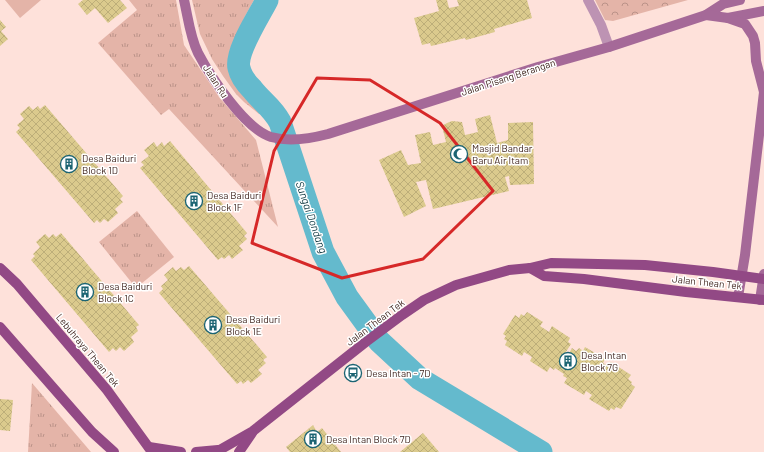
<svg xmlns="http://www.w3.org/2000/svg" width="764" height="452" font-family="Barlow,sans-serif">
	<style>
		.grass { fill: url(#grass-tufts) }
		.park { fill: url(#park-crowns) }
		.pitch { fill: #e4b4a8 }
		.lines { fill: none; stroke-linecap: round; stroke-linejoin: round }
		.river { stroke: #64bacd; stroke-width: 23 }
		.building { fill: url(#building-cross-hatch) }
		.street { stroke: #bd93b3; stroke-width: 10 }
		.secondary { stroke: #a56998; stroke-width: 10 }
		.primary { stroke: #924985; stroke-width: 10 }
		.marked { fill: none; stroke: #d62828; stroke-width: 3; stroke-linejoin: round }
		.labels { text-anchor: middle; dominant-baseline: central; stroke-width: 3; stroke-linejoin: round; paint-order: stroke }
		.street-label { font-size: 10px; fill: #422822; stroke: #fff }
		.poi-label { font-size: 10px; fill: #422822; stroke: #fff; text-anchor: start }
		.water-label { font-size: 11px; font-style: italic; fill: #0f3841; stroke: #fff }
	</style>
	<defs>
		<pattern id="grass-tufts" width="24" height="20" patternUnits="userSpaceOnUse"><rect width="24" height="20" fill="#e4b4a8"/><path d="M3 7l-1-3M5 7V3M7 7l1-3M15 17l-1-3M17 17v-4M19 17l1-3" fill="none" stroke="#ba9288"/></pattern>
		<pattern id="park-crowns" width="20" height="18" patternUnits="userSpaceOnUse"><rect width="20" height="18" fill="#e4b4a8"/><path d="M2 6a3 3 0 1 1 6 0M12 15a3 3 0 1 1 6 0" fill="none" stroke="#ba9288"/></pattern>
		<pattern id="building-cross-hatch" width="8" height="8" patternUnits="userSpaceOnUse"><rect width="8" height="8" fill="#dbca8d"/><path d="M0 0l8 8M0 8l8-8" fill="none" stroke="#bdae79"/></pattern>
	</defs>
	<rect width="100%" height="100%" fill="#fee1da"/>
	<!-- grass -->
	<g class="grass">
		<path d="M 129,0 L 176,0 L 184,45 L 219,97 L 256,140 L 278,227 L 169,109 L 161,115 L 98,43 L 137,10 Z"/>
		<path d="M 192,0 L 254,0 L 244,18 L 230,60 L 231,72 L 248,92 L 272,113 L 259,114 L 244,102 L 236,94 L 223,76 L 212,59 L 200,34 Z"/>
		<path d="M 137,211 L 174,257 L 136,288 L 99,242 Z"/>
		<path d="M 32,383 L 91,452 L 28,452 Z"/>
	</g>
	<!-- park -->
	<path class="park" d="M 595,0 L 688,0 L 613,21 L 605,20 Z"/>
	<!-- pitch -->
	<path class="pitch" d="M 5,0 L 41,0 L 20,18 Z"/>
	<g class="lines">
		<!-- river -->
		<path class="river" d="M 267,0 C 259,16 235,52 239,68 C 241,77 246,83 252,89 C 262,102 272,107 280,122 L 323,252 L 347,297 L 379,341 L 420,379 L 541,452"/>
	</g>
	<!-- building -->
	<g class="building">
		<path d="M 83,0 L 120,0 L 127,8 L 108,23 L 95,8 L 87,15 L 78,4 Z"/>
		<path d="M 436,0 L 447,0 L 449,8 L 459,6 L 457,0 L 527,0 L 532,18 L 494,29 L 495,32 L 466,40 L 465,38 L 431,46 L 430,43 L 422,45 L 414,18 L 439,11 Z"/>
		<path d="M 0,20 L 6,27 L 1,31 L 8,39 L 0,46 Z"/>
		<path d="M 45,105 L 123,196 L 120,199 L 123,202 L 115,209 L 118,213 L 108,222 L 104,219 L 100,223 L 97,220 L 94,223 L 16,132 L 20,128 L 17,125 L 24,119 L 20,114 L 29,106 L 33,110 L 38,106 L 40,109 Z"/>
		<path d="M 490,115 L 497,143 L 508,140 L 508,123 L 533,122 L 534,184 L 510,185 L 509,176 L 505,177 L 509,191 L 433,209 L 426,180 L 416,182 L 426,206 L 404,217 L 379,160 L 401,150 L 408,165 L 421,163 L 415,135 L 430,132 L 433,145 L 446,142 L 442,126 L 447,123 L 452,121 L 462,122 L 465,135 L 478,132 L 475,119 Z"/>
		<path d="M 170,141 L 247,233 L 244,236 L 247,239 L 239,246 L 243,250 L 232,259 L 229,255 L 224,259 L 222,257 L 218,260 L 140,168 L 144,165 L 141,162 L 149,156 L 144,150 L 154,142 L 157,147 L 162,142 L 164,146 Z"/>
		<path d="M 61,233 L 139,325 L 136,327 L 138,331 L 131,337 L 134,342 L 124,351 L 120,347 L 116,351 L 113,348 L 109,352 L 31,260 L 35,256 L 33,254 L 40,247 L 36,242 L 45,234 L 49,238 L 53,234 L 56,237 Z"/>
		<path d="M 189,266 L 267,357 L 263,360 L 266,363 L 258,370 L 262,374 L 251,383 L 248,380 L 243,384 L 241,381 L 237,384 L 159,293 L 163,289 L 161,286 L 168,280 L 164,275 L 173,267 L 176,271 L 181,267 L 184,270 Z"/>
		<path d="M 527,312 L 543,322 L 540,326 L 549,332 L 552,326 L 570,338 L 568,342 L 571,344 L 564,355 L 567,357 L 572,348 L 576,351 L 579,348 L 583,351 L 585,347 L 605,359 L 603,363 L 608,366 L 611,362 L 631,375 L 628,379 L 632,382 L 631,384 L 635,387 L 621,409 L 616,407 L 614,410 L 611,408 L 609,411 L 589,399 L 592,395 L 586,391 L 584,395 L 564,383 L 567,378 L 563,376 L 564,374 L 555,368 L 554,370 L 550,367 L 547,372 L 530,361 L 532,357 L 524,352 L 522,356 L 505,345 L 507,341 L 504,339 L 506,336 L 503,334 L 515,315 L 519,318 L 521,314 L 524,316 Z"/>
		<path d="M 0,399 L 13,400 L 10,431 L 0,430 Z"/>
		<path d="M 313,425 L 317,432 L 322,428 L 341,452 L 290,452 L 286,447 Z"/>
		<path d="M 423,433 L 439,452 L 400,452 Z"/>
	</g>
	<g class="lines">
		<!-- street -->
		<path class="street" d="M 588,0 L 601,25 L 609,47"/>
		<!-- secondary -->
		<g class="secondary">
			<path d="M 184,0 C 188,17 190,37 198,53 C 210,76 245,129 271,137 C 290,142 309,139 328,134 L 538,67 L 609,47 L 706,15 L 723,4 L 740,0"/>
			<path d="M 706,15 L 728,18 L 764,11"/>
			<path d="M 728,18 L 745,24 L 753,36 L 755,43 L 756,61 L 764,92"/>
			<path d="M 738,297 L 745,255 L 764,92"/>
			<path d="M 760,300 L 764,274"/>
		</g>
		<!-- primary -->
		<g class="primary">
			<path d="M 0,268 L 17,284 L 107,390 L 152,452"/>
			<path d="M 530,268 L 544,276 L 584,279 L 686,292 L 764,300"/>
			<path d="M 0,327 L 92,432 L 114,452"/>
			<path d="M 149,447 L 181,452"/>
			<path d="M 196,452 L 218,450"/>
			<path d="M 216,452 L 253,431 L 367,341 L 402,315 L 424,300 L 456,285 L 509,270 L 530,268 L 551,263 L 645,265 L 713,272 L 764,279"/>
			<path d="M 239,452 L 252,433"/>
		</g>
	</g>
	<!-- marked area -->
	<path class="marked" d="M 317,78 L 370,80 L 440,123 L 493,191 L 423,259 L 342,278 L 252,243 L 274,151 Z"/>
	<!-- icons -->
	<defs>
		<g id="mosque-ring" transform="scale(0.9)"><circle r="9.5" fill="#fff" stroke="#1c6473" stroke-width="1.5"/><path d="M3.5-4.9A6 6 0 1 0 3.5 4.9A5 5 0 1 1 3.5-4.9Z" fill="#1c6473"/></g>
		<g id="building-ring" transform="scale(0.9)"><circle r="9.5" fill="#fff" stroke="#1c6473" stroke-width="1.5"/><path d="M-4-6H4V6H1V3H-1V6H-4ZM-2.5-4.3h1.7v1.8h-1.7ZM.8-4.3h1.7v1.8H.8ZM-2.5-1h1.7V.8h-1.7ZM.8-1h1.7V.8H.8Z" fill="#1c6473"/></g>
		<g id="bus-ring" transform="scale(0.9)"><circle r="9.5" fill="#fff" stroke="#1c6473" stroke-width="1.5"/><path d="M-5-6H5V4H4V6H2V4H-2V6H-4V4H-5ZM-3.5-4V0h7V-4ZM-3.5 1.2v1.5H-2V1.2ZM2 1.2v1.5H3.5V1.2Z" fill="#1c6473"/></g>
	</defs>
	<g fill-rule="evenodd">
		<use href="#mosque-ring" x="459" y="154"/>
		<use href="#building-ring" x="69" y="164"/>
		<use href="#building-ring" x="194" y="201"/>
		<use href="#building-ring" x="85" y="292"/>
		<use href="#building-ring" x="213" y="325"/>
		<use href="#building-ring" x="568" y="361"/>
		<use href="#bus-ring" x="353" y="373"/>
		<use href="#building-ring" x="313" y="439"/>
	</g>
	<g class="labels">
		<!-- street labels -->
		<g class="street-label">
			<text transform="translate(508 77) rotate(-18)">Jalan Pisang Berangan</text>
			<text transform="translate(216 81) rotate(57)">Jalan Ru</text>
			<text transform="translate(707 282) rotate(6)">Jalan Thean Tek</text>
			<text transform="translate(375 322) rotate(-37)">Jalan Thean Tek</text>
			<text transform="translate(88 350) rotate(50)">Lebuhraya Thean Tek</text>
		</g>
		<!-- poi labels -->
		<g class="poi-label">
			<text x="472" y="148">Masjid Bandar<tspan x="472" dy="12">Baru Air Itam</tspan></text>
			<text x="82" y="158">Desa Baiduri<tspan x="82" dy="12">Block 1D</tspan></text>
			<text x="207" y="195">Desa Baiduri<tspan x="207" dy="12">Block 1F</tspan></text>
			<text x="98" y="286">Desa Baiduri<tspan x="98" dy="12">Block 1C</tspan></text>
			<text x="226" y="319">Desa Baiduri<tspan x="226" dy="12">Block 1E</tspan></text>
			<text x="581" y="355">Desa Intan<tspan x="581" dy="12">Block 7G</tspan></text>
			<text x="366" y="373">Desa Intan - 7D</text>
			<text x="326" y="439">Desa Intan Block 7D</text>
		</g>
		<!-- water labels -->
		<g class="water-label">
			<text transform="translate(312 217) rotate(71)">Sungai Dondang</text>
		</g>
	</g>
</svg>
